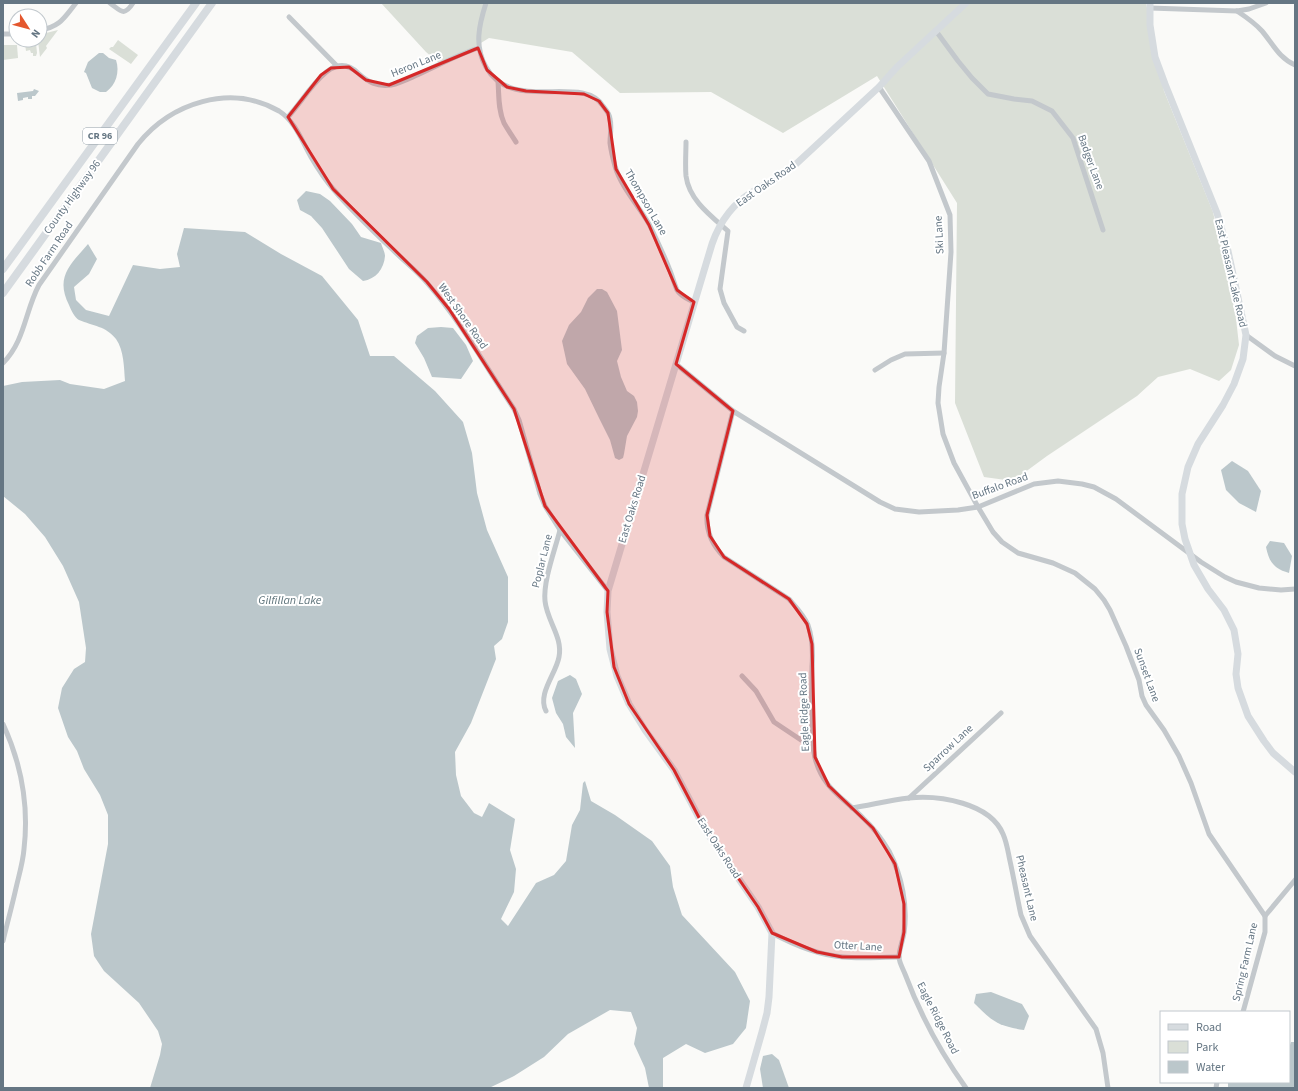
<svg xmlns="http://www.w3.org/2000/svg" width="1298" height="1091" font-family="'Source Sans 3',sans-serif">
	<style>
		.green { fill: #dadfd7 }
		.water { fill: #bbc7cb }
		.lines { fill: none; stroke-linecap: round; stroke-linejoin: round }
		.street { stroke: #c3c8cc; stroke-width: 5 }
		.secondary { stroke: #d6dbdf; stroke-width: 7 }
		.primary { stroke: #d6dbdf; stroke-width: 8 }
		.marked { fill: #d62828; fill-opacity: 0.2; stroke: #d62828; stroke-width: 3; stroke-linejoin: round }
		.labels { text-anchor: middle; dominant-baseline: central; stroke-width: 4; stroke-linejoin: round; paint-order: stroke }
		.shield { fill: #fff; stroke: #939fa8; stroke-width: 1 }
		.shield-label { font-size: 10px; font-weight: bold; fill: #657683 }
		.street-label { font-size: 11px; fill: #657683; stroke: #fff }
		.water-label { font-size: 12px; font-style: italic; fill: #60757c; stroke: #fff }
	</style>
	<rect width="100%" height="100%" fill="#fafaf8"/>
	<!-- green -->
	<g class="green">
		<path d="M 381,3 L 1146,3 L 1164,91 L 1213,212 L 1235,310 L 1239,345 L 1231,370 L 1219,381 L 1190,369 L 1158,377 L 1137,396 L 1047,456 L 1013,481 L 984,477 L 955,403 L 957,203 L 877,76 L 783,133 L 711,92 L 620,93 L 572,52 L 489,38 L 458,57 L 438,62 L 426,52 Z"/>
		<path d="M 58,30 L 46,46 L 47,48 L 40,57 L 38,41 L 43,40 L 42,34 Z"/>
		<path d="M 118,40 L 138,55 L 131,64 L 109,49 L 111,47 L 113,47 Z"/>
		<path d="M 36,43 L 37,53 L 36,56 L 33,56 L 33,53 L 31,53 L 30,50 L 26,51 L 25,44 Z"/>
		<path d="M 3,45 L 17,45 L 18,58 L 3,60 Z"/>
	</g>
	<!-- water -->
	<g class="water">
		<path d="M 99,53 L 103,53 L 109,58 L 116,60 C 120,72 116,85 106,92 L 100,92 L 92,88 L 86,73 L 84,72 L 88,62 Z"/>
		<path d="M 34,89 L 39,91 L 35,96 L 32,96 L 32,99 L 28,99 L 28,97 L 23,98 L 23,100 L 18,101 L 17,93 L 33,91 Z"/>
		<path d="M 306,191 L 320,194 L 330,201 L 352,224 L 361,237 L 381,243 C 382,247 385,252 385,256 C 384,269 376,279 363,281 L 349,269 L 322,228 L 311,216 L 300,210 L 297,200 Z"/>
		<path d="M 184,228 L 245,232 L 281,254 L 322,276 L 358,320 L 370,356 L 394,356 L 435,391 L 463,422 L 472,453 L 477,493 L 487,530 L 508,577 L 508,622 L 502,639 L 494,646 L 496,659 L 471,723 L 455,752 L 456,775 L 461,796 L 474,813 L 482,817 L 489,803 L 515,819 L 510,850 L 516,869 L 514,892 L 501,919 L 508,926 L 536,883 L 554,875 L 566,861 L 572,825 L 580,810 L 583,783 L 585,781 L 591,801 L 615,815 L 652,841 L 670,866 L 673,887 L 682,915 L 735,972 L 750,1001 L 746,1028 L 733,1044 L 705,1053 L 686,1044 L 663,1058 L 663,1088 L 649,1088 L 645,1068 L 634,1044 L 637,1028 L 631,1012 L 610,1010 L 568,1034 L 544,1057 L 514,1076 L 489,1088 L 150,1088 L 160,1055 L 162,1044 L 158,1031 L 139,1003 L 104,971 L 94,956 L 91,934 L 108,844 L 108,815 L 100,795 L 84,769 L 77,751 L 68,737 L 58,708 L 62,688 L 74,669 L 85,662 L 86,648 L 79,602 L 63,566 L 45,537 L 25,514 L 3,496 L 3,386 L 22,382 L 60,380 L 70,384 L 104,389 L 125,381 C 124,368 124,350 116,339 C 106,326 93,326 79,320 C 75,318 71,310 69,305 C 55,277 70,265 88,244 L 97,259 L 89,274 L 74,287 L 76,300 L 86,310 L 109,316 L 133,265 L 160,269 L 180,267 L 177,254 Z"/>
		<path d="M 597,289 L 602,289 L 607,292 L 617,311 L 622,350 L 617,361 L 621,377 L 627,391 L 634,396 L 637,402 L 638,411 L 637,417 L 627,436 L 624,454 L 623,458 L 619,460 L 615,458 L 610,440 L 599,418 L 585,389 L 567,364 L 562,341 L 569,325 L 581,312 L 588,298 Z"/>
		<path d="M 441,327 L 453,328 L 466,345 L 473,361 L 461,379 L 432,377 L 424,358 L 415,343 L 417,336 L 428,328 Z"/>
		<path d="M 1232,461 L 1248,471 L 1261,491 L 1256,512 L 1239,503 L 1226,490 L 1221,470 Z"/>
		<path d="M 1270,541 L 1284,543 L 1292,556 L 1289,573 C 1274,569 1269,562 1266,547 Z"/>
		<path d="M 570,675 L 576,679 L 582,694 L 573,713 L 575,748 L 566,737 L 563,724 L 556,713 L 552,698 L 558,681 Z"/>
		<path d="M 991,992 L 1022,1004 L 1029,1016 L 1024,1030 C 997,1026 992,1021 974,1003 L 976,994 Z"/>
		<path d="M 1291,1042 L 1295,1042 L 1295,1088 L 1228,1087 L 1228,1082 L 1289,1082 L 1289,1048 Z"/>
		<path d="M 772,1054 L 779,1060 L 789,1088 L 763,1088 L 760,1069 L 763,1056 Z"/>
	</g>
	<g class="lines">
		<!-- street -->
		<g class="street">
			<path d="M 110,3 C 121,11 124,17 133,3"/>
			<path d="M 486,3 C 479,25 474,46 486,67 C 512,114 582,73 603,106 C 606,110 610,114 610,119 C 612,126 610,135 610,143 C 611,151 613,159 615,166 C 621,187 638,205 649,224 C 656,238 663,253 669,268 C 672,275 674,283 677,290 C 681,297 688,299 694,302"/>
			<path d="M 1150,8 L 1237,11 L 1249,9 L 1266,3"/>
			<path d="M 1237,11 C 1246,17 1255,23 1262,31 C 1273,44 1279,58 1295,65"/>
			<path d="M 289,17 L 337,66"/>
			<path d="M 40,30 C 60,27 64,18 76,3"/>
			<path d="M 936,31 L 958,61 L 972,78 L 988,94 L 1014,99 L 1032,101 L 1052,111 L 1073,138 L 1103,230"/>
			<path d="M 3,34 L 16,34"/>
			<path d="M 498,81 C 499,95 498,110 504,123 C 508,130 512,136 516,142"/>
			<path d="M 879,87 L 929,161 L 950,215 L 951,252 L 944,353 L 939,387 L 938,403 L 943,434 L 954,463 L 978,507 L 993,532 L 1002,542 L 1018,553 L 1053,563 L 1075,573 L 1095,589 L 1104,600 L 1110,610 L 1126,646 L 1139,680 L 1142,696 L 1146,705 L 1164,730 L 1179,756 L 1191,783 L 1209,834 L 1265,916"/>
			<path d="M 288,117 C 295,109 301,101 307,93 C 319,78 337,53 358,73 C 368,82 377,87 391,85 C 400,83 408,79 417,75 C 437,66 457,55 478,48"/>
			<path d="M 686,142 C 686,153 685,165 686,176 C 689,200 711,216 728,231 L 720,289 L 724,303 L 737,327 L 744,331"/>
			<path d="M 1246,335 L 1275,356 L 1295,366"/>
			<path d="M 3,363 C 25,341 25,311 39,285 L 138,144 C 171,103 230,83 279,111 C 295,121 302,141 311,157 C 318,169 325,180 334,190 C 352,211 373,231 393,250 C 405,262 417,271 428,284 C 461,322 486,367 514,409 L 519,420 L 540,494 L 545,506 L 560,530 L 608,591"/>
			<path d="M 676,364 L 733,411 L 880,502 L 895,509 L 919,512 L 958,510 L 978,507 L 1034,484 L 1058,481 L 1082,484 L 1094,487 L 1116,499 L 1201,562 L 1225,577 L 1236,582 L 1259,588 L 1281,590 L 1295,589"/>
			<path d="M 875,370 L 891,360 L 905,354 L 944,353"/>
			<path d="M 733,411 L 707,515 C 706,532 712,545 724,557 L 789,599 C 796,607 804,615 808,625 C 813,639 813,653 812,667 C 812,694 809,732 815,758 C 823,789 843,797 863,818 C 873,827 882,839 889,851 C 902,876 908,906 904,933 C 903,940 899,950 899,957 C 899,962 903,969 905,974 C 920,1014 941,1053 966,1088"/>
			<path d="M 742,676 L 756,691 L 774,722 L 801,740 L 813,743"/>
			<path d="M 546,711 C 537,694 556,674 559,657 C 563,637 547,621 545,601 C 543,581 555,550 560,530"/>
			<path d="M 3,724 C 21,763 29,806 24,849 C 23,862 19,875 16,888 C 12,906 7,924 3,941"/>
			<path d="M 909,798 L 1001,713"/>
			<path d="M 852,808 C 871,805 890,800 909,798 C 940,795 990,803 1003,834 C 1007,843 1008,852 1010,861 C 1014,879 1017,897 1021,915 L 1030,936 L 1096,1029 L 1103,1053 L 1108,1088"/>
			<path d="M 772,933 C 794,945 818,955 843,957 C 861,959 880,957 899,957"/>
			<path d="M 1243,1012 L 1265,932 L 1265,916 L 1295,880"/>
			<path d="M 1216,1088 L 1217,1082"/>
		</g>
		<!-- secondary -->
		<g class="secondary">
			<path d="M 1150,3 L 1150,25 L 1155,57 L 1165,84 L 1217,213 L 1228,251 L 1246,335 L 1243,359 L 1234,384 L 1223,405 L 1198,444 L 1188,467 L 1182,494 L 1182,524 L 1185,539 L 1194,565 L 1208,589 L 1224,610 L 1234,630 L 1238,654 L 1236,674 L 1238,688 L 1248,716 L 1264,741 L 1273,753 L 1295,772"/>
			<path d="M 746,1088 L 762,1032 L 767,1013 L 769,997 L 772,933 L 758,907 L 706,831 L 674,770 L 645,730 L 629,704 L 617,676 L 610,649 L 607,612 L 608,591 L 712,244 C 720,221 733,203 754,191 C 769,182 783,175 796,164 L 879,87 L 897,67 L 966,3"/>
		</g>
		<!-- primary -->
		<g class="primary">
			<path d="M 3,269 L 196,3"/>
			<path d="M 3,293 L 212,3"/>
		</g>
	</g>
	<!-- marked area -->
	<path class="marked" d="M 478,48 L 487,70 L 507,87 L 526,91 L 584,94 L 599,101 L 608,113 L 616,169 L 649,225 L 677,290 L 694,302 L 676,364 L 733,411 L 707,515 L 710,536 L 724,557 L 789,599 L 807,624 L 812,644 L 815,757 L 829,786 L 873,828 L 895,864 L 904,904 L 904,932 L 899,957 L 842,957 L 817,952 L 772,933 L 758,907 L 706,831 L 674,770 L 629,704 L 614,667 L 607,612 L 608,591 L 545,506 L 514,409 L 449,309 L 427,282 L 333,189 L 288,117 L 321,75 L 331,68 L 349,67 L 366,80 L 389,85 Z"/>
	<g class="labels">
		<!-- shield labels -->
		<rect class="shield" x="83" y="128" width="34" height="16" rx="3"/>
		<g class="shield-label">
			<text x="100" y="136">CR 96</text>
		</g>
		<!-- street labels -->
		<g class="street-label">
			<text transform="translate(416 64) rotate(-22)">Heron Lane</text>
			<text transform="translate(1091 162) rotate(70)">Badger Lane</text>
			<text transform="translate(766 184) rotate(-35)">East Oaks Road</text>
			<text transform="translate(72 197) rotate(-54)">County Highway 96</text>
			<text transform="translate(646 202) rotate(60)">Thompson Lane</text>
			<text transform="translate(939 235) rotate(-93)">Ski Lane</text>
			<text transform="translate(49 254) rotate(-56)">Robb Farm Road</text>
			<text transform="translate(1231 273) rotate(77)">East Pleasant Lake Road</text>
			<text transform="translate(463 316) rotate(55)">West Shore Road</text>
			<text transform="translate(1000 486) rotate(-20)">Buffalo Road</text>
			<text transform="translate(632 509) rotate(-73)">East Oaks Road</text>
			<text transform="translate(542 561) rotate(-76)">Poplar Lane</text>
			<text transform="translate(1147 675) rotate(70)">Sunset Lane</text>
			<text transform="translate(804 712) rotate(-92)">Eagle Ridge Road</text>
			<text transform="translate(948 748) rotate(-43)">Sparrow Lane</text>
			<text transform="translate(719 848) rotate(57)">East Oaks Road</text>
			<text transform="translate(1027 888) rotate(77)">Pheasant Lane</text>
			<text transform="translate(858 946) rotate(3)">Otter Lane</text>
			<text transform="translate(1245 962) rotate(-77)">Spring Farm Lane</text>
			<text transform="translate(938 1018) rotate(63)">Eagle Ridge Road</text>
		</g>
		<!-- water labels -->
		<g class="water-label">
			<text x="290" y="600">Gilfillan Lake</text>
		</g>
	</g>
	<!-- border -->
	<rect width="1298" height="1091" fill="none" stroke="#657683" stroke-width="8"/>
	<!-- legend -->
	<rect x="1160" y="1011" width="130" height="72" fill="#ffffff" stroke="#c1c8cd"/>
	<rect x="1168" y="1024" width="20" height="6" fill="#d6dbdf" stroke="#c1c8cd"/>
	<text x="1196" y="1031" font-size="12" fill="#657683">Road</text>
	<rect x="1168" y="1041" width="20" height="12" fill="#dadfd7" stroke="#c1c8cd"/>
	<text x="1196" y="1051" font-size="12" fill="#657683">Park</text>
	<rect x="1168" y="1061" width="20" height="12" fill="#bbc7cb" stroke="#c1c8cd"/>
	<text x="1196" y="1071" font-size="12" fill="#657683">Water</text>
	<!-- north arrow -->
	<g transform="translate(28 28) rotate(126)"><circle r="19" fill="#ffffff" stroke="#c1c8cd"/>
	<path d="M0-3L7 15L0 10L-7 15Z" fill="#e4572e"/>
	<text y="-6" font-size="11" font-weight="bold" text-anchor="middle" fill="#657683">N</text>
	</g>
</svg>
